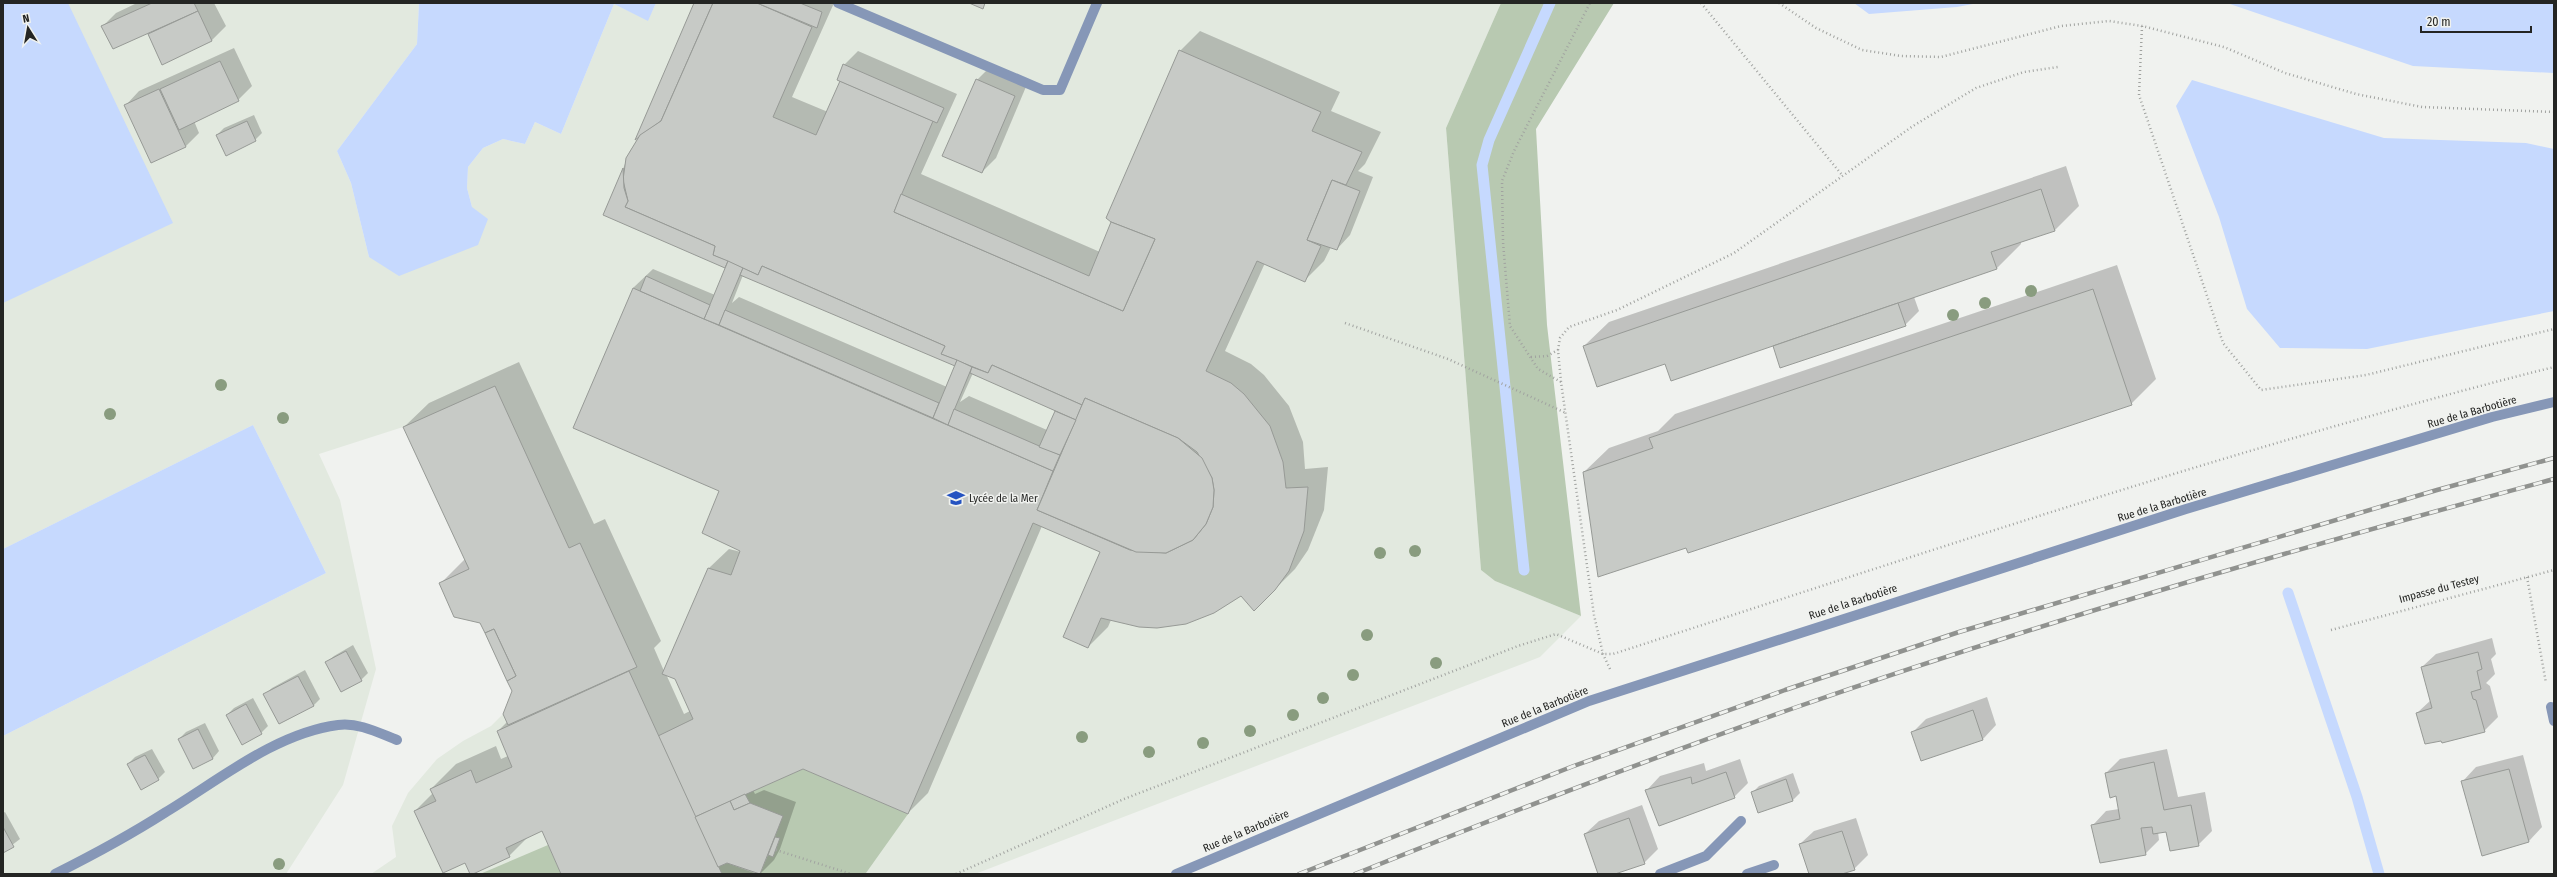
<svg xmlns="http://www.w3.org/2000/svg" width="2557" height="877" font-family="'Fira Sans Condensed',sans-serif">
	<style>
		.built { fill: #e2e9df }
		.green { fill: #b8c9b1 }
		.water { fill: #c6d9fe }
		.shadow { fill: #0003; fill-rule: evenodd }
		.lines { fill: none; stroke-linecap: round; stroke-linejoin: round }
		.stream { stroke: #c6d9fe; stroke-width: 11 }
		.building { fill: #c7cac6; stroke: #979a96 }
		.path { stroke: #a1a3a0; stroke-width: 2.5; stroke-dasharray: 1 3; stroke-linecap: butt }
		.lane { stroke: #8697b7; stroke-width: 10 }
		.street { stroke: #8697b7; stroke-width: 10 }
		.rail-casing { stroke: #90928f; stroke-width: 4.5 }
		.rail { stroke: #f0f2ef; stroke-width: 3; stroke-dasharray: 9; stroke-linecap: butt }
		.tree { fill: #899c7f }
		.labels { text-anchor: middle; dominant-baseline: central; stroke-width: 3; stroke-linejoin: round; paint-order: stroke }
		.street-label { font-size: 11px; fill: #242523; stroke: #f0f2ef }
		.poi-label { font-size: 11px; fill: #242523; stroke: #f0f2ef; text-anchor: start }
	</style>
	<rect width="100%" height="100%" fill="#f0f2ef"/>
	<!-- built -->
	<path class="built" d="M 3,3 L 419,3 L 417,44 L 337,151 L 351,183 L 369,257 L 472,207 L 467,188 L 468,167 L 483,148 L 503,139 L 525,144 L 535,122 L 561,134 L 614,4 L 648,20 L 656,3 L 1501,3 L 1446,128 L 1481,570 L 1495,581 L 1581,616 L 1540,657 L 975,874 L 371,874 L 396,857 L 392,826 L 408,793 L 437,759 L 463,741 L 491,726 L 503,714 L 512,691 L 480,623 L 454,617 L 439,583 L 469,569 L 403,427 L 319,454 L 340,500 L 376,669 L 343,785 L 286,874 L 3,874 L 3,736 L 326,573 L 253,425 L 3,549 Z"/>
	<!-- green -->
	<g class="green">
		<path d="M 1501,3 L 1614,3 L 1536,129 L 1547,325 L 1581,616 L 1495,581 L 1481,570 L 1446,128 Z"/>
		<path d="M 803,769 L 908,814 L 866,873 L 760,874 L 768,855 L 773,857 L 780,838 L 775,837 L 782,816 L 750,803 L 745,794 Z"/>
		<path d="M 548,845 L 561,874 L 480,874 Z"/>
		<path d="M 727,863 L 757,874 L 722,874 L 718,867 Z"/>
	</g>
	<!-- water -->
	<g class="water">
		<path d="M 3,3 L 68,3 L 173,223 L 3,303 Z"/>
		<path d="M 419,3 L 656,3 L 648,21 L 614,4 L 561,134 L 535,122 L 525,144 L 503,139 L 483,148 L 468,167 L 467,188 L 472,207 L 488,219 L 478,245 L 399,276 L 369,257 L 351,183 L 337,151 L 417,44 Z"/>
		<path d="M 1854,3 L 1978,3 L 1957,7 L 1869,14 Z"/>
		<path d="M 2227,3 L 2554,3 L 2554,73 L 2413,66 Z"/>
		<path d="M 2192,80 L 2384,138 L 2526,143 L 2554,149 L 2554,311 L 2367,349 L 2280,348 L 2247,309 L 2219,217 L 2176,106 Z"/>
		<path d="M 253,425 L 326,573 L 3,736 L 3,549 Z"/>
	</g>
	<!-- shadow -->
	<g class="shadow">
		<path d="M 137,3 L 214,3 L 226,26 L 212,40 L 162,63 L 148,33 L 102,27 L 116,13 Z"/>
		<path d="M 695,3 L 834,3 L 792,97 L 828,112 L 841,81 L 844,65 L 858,51 L 957,94 L 921,174 L 1100,252 L 1180,51 L 1200,31 L 1340,92 L 1331,111 L 1381,132 L 1365,164 L 1358,171 L 1373,177 L 1350,235 L 1337,249 L 1331,247 L 1324,261 L 1304,281 L 1265,263 L 1225,351 L 1251,364 L 1264,375 L 1289,406 L 1303,442 L 1305,469 L 1328,467 L 1324,510 L 1308,550 L 1295,569 L 1254,610 L 1242,595 L 1111,620 L 1108,627 L 1088,647 L 1101,551 L 1042,526 L 928,793 L 908,813 L 803,768 L 753,790 L 755,794 L 764,790 L 796,802 L 780,849 L 774,860 L 760,874 L 562,874 L 542,830 L 529,836 L 509,856 L 465,862 L 415,811 L 433,793 L 431,789 L 456,764 L 496,746 L 501,759 L 508,756 L 498,731 L 508,721 L 513,691 L 481,622 L 440,584 L 465,559 L 404,427 L 429,403 L 519,362 L 594,524 L 605,519 L 661,641 L 654,648 L 664,671 L 709,568 L 729,549 L 741,552 L 721,490 L 633,288 L 653,269 L 715,295 L 727,267 L 605,215 L 630,151 L 642,133 ZM 743,275 L 958,362 L 947,387 L 739,297 L 732,303 ZM 973,373 L 1056,410 L 1047,430 L 969,396 L 960,402 ZM 666,674 L 676,678 L 690,711 L 684,714 Z"/>
		<path d="M 234,48 L 252,86 L 238,100 L 194,121 L 199,133 L 186,146 L 126,105 L 139,91 Z"/>
		<path d="M 991,66 L 1028,82 L 996,158 L 982,172 L 977,80 Z"/>
		<path d="M 254,115 L 262,133 L 255,140 L 217,135 L 224,128 Z"/>
		<path d="M 2066,166 L 2079,206 L 2055,230 L 2021,242 L 2021,244 L 1997,268 L 1914,297 L 1919,311 L 1905,325 L 1665,363 L 1584,346 L 1609,322 Z"/>
		<path d="M 2117,265 L 2156,379 L 2131,404 L 1687,546 L 1584,472 L 1609,448 L 1658,431 L 1675,414 Z"/>
		<path d="M 2492,638 L 2496,654 L 2491,659 L 2495,674 L 2486,683 L 2490,686 L 2498,717 L 2484,731 L 2417,713 L 2431,700 L 2422,667 L 2436,654 Z"/>
		<path d="M 353,645 L 368,673 L 361,680 L 327,662 L 334,656 Z"/>
		<path d="M 305,670 L 320,699 L 313,706 L 265,694 L 272,688 Z"/>
		<path d="M 1987,697 L 1996,725 L 1983,739 L 1912,733 L 1926,719 Z"/>
		<path d="M 253,698 L 268,726 L 261,733 L 227,715 L 234,708 Z"/>
		<path d="M 205,723 L 219,751 L 213,758 L 193,768 L 179,739 L 186,732 Z"/>
		<path d="M 152,749 L 165,772 L 158,779 L 128,764 L 135,757 Z"/>
		<path d="M 2167,749 L 2178,797 L 2205,792 L 2212,831 L 2198,845 L 2167,830 L 2158,832 L 2159,840 L 2145,854 L 2093,825 L 2106,811 L 2119,809 L 2117,795 L 2106,773 L 2120,759 Z"/>
		<path d="M 2523,755 L 2542,827 L 2529,841 L 2463,781 L 2476,767 Z"/>
		<path d="M 1740,759 L 1748,783 L 1734,797 L 1659,825 L 1647,790 L 1660,776 L 1704,763 L 1706,771 Z"/>
		<path d="M 1793,773 L 1800,793 L 1793,800 L 1759,812 L 1752,793 L 1759,786 Z"/>
		<path d="M 1642,805 L 1658,849 L 1644,863 L 1612,874 L 1599,874 L 1585,834 L 1599,821 Z"/>
		<path d="M 5,812 L 20,839 L 3,852 L 3,813 Z"/>
		<path d="M 1856,818 L 1868,855 L 1854,869 L 1839,874 L 1810,874 L 1800,844 L 1814,831 Z"/>
	</g>
	<g class="lines">
		<!-- stream -->
		<g class="stream">
			<path d="M 1524,570 L 1482,165 L 1489,140 L 1550,3"/>
			<path d="M 2288,593 L 2357,797 L 2379,874"/>
		</g>
	</g>
	<!-- building -->
	<g class="building">
		<path d="M 152,3 L 194,3 L 198,11 L 113,49 L 101,26 Z"/>
		<path d="M 694,3 L 713,3 L 661,121 L 635,140 Z"/>
		<path d="M 713,3 L 757,3 L 812,27 L 773,117 L 816,135 L 840,81 L 933,121 L 894,212 L 1123,311 L 1155,239 L 1111,222 L 1106,218 L 1179,50 L 1321,112 L 1312,131 L 1362,152 L 1346,185 L 1332,180 L 1307,240 L 1321,246 L 1305,282 L 1257,261 L 1206,371 L 1231,383 L 1244,394 L 1270,426 L 1283,462 L 1286,488 L 1308,487 L 1304,531 L 1289,571 L 1275,590 L 1254,611 L 1241,596 L 1214,613 L 1186,624 L 1157,628 L 1139,627 L 1101,618 L 1088,648 L 1063,637 L 1100,552 L 1033,523 L 908,814 L 803,769 L 695,817 L 658,736 L 693,719 L 675,679 L 662,674 L 708,568 L 731,575 L 740,551 L 702,533 L 719,491 L 573,428 L 633,288 L 1053,471 L 1037,510 L 1130,550 L 1166,553 L 1193,540 L 1206,524 L 1213,507 L 1214,490 L 1212,478 L 1197,452 L 1178,438 L 1085,398 L 1082,405 L 992,365 L 988,373 L 941,354 L 945,346 L 762,266 L 758,275 L 713,255 L 715,246 L 625,207 L 628,201 L 623,180 L 626,158 L 640,135 L 661,121 Z"/>
		<path d="M 757,3 L 800,3 L 822,12 L 817,28 Z"/>
		<path d="M 969,3 L 985,3 L 983,9 Z"/>
		<path d="M 198,11 L 212,41 L 162,65 L 148,34 Z"/>
		<path d="M 220,61 L 239,101 L 179,130 L 160,89 Z"/>
		<path d="M 843,64 L 944,108 L 937,123 L 837,80 Z"/>
		<path d="M 976,79 L 1015,96 L 982,173 L 942,156 Z"/>
		<path d="M 159,89 L 186,147 L 151,163 L 124,105 Z"/>
		<path d="M 247,121 L 256,141 L 226,156 L 216,135 Z"/>
		<path d="M 623,168 L 624,188 L 628,201 L 625,207 L 715,246 L 713,255 L 728,261 L 725,268 L 603,215 Z"/>
		<path d="M 1332,180 L 1360,191 L 1337,250 L 1307,240 Z"/>
		<path d="M 2041,189 L 2055,231 L 1991,252 L 1997,269 L 1671,381 L 1665,364 L 1597,387 L 1583,346 Z"/>
		<path d="M 901,194 L 1089,276 L 1111,222 L 1155,239 L 1123,311 L 894,212 Z"/>
		<path d="M 728,261 L 743,268 L 719,325 L 704,319 Z"/>
		<path d="M 762,266 L 945,346 L 941,354 L 957,360 L 955,366 L 740,275 L 743,268 L 758,275 Z"/>
		<path d="M 646,276 L 710,305 L 704,319 L 640,291 Z"/>
		<path d="M 2093,289 L 2132,405 L 1688,553 L 1686,548 L 1598,577 L 1583,472 L 1653,448 L 1649,438 Z"/>
		<path d="M 1898,303 L 1906,326 L 1780,368 L 1773,346 Z"/>
		<path d="M 725,310 L 939,403 L 933,418 L 719,325 Z"/>
		<path d="M 957,360 L 972,367 L 948,425 L 933,418 Z"/>
		<path d="M 992,365 L 1082,405 L 1076,420 L 970,373 L 972,367 L 988,373 Z"/>
		<path d="M 495,386 L 569,548 L 580,543 L 637,667 L 508,725 L 503,714 L 512,691 L 507,681 L 516,676 L 494,629 L 485,633 L 480,623 L 454,617 L 439,583 L 469,569 L 403,427 Z"/>
		<path d="M 1085,398 L 1178,438 L 1202,458 L 1212,478 L 1214,490 L 1213,507 L 1206,524 L 1193,540 L 1166,553 L 1136,552 L 1037,510 Z"/>
		<path d="M 954,409 L 1060,455 L 1053,471 L 948,425 Z"/>
		<path d="M 1055,411 L 1076,420 L 1060,455 L 1039,447 Z"/>
		<path d="M 494,629 L 516,676 L 507,681 L 485,633 Z"/>
		<path d="M 346,651 L 362,681 L 341,692 L 325,662 Z"/>
		<path d="M 2478,652 L 2482,669 L 2477,671 L 2481,689 L 2471,692 L 2473,699 L 2476,700 L 2485,732 L 2442,743 L 2441,741 L 2425,744 L 2416,713 L 2432,708 L 2421,667 Z"/>
		<path d="M 629,671 L 722,874 L 561,874 L 542,831 L 506,848 L 510,857 L 473,874 L 470,874 L 465,863 L 443,873 L 414,811 L 436,801 L 430,789 L 471,770 L 476,783 L 512,767 L 497,731 Z"/>
		<path d="M 298,676 L 314,706 L 279,724 L 263,694 Z"/>
		<path d="M 246,704 L 262,734 L 242,745 L 226,715 Z"/>
		<path d="M 1973,710 L 1983,740 L 1921,761 L 1911,732 Z"/>
		<path d="M 198,729 L 213,759 L 193,769 L 178,739 Z"/>
		<path d="M 145,755 L 159,780 L 141,790 L 127,764 Z"/>
		<path d="M 2154,762 L 2164,810 L 2191,805 L 2199,846 L 2170,851 L 2166,832 L 2153,834 L 2152,827 L 2141,828 L 2146,855 L 2100,863 L 2091,825 L 2120,819 L 2116,796 L 2110,798 L 2105,773 Z"/>
		<path d="M 2509,769 L 2529,842 L 2482,856 L 2461,781 Z"/>
		<path d="M 1726,772 L 1735,798 L 1659,826 L 1645,790 L 1691,777 L 1692,784 Z"/>
		<path d="M 1786,779 L 1793,801 L 1758,813 L 1751,792 Z"/>
		<path d="M 745,794 L 750,803 L 734,810 L 730,801 Z"/>
		<path d="M 730,801 L 734,810 L 750,803 L 783,816 L 760,874 L 727,863 L 718,867 L 695,817 Z"/>
		<path d="M 1629,818 L 1645,864 L 1615,874 L 1598,874 L 1584,834 Z"/>
		<path d="M 3,827 L 14,847 L 3,853 Z"/>
		<path d="M 1842,831 L 1855,870 L 1842,874 L 1809,874 L 1799,844 Z"/>
		<path d="M 775,837 L 780,838 L 773,857 L 768,855 Z"/>
	</g>
	<g class="lines">
		<!-- path -->
		<g class="path">
			<path d="M 1701,3 L 1842,175"/>
			<path d="M 1779,3 L 1816,28 L 1862,50 L 1901,56 L 1941,57 L 2061,26 L 2109,21 L 2142,26 L 2224,47 L 2285,73 L 2356,94 L 2422,107 L 2554,112"/>
			<path d="M 2142,26 L 2139,95 L 2223,343 L 2261,390 L 2366,375 L 2554,329"/>
			<path d="M 1345,323 L 1448,359 L 1566,413"/>
			<path d="M 1531,357 L 1547,356 L 1558,350"/>
			<path d="M 1561,382 L 1538,369 L 1510,326 L 1503,242 L 1502,181 L 1514,151 L 1590,3"/>
			<path d="M 2527,577 L 2546,683"/>
			<path d="M 2331,630 L 2554,570"/>
			<path d="M 1610,669 L 1603,654 L 1594,615 L 1561,382 L 1558,350 L 1560,338 L 1569,327 L 1617,310 L 1734,253 L 1913,126 L 1976,88 L 2024,72 L 2058,67"/>
			<path d="M 776,850 L 851,874"/>
			<path d="M 956,874 L 1124,799 L 1518,646 L 1556,634 L 1603,654 L 1613,654 C 1925,553 2236,447 2554,367"/>
		</g>
		<!-- lane -->
		<g class="lane">
			<path d="M 838,3 L 1043,90 L 1060,90 L 1097,3"/>
			<path d="M 55,874 C 93,855 130,835 166,812 C 219,780 276,733 338,725 C 358,722 379,733 397,740"/>
			<path d="M 1660,874 L 1706,856 L 1741,821"/>
			<path d="M 1747,874 L 1774,865"/>
		</g>
		<!-- street -->
		<g class="street">
			<path d="M 2551,707 L 2554,721"/>
			<path d="M 1176,874 L 1589,701 L 2186,509 L 2492,417 L 2554,402"/>
		</g>
		<!-- rail casing -->
		<g class="rail-casing">
			<g id="rail">
				<path d="M 1299,874 L 1571,767 L 1785,690 L 1959,632 L 2437,490 L 2554,458"/>
				<path d="M 1355,874 C 1500,816 1647,760 1794,708 C 2044,621 2299,548 2554,479"/>
			</g>
		</g>
		<!-- rail -->
		<use href="#rail" class="rail"/>
	</g>
	<!-- trees -->
	<g class="tree">
		<circle cx="2031" cy="291" r="6"/>
		<circle cx="1985" cy="303" r="6"/>
		<circle cx="1953" cy="315" r="6"/>
		<circle cx="221" cy="385" r="6"/>
		<circle cx="110" cy="414" r="6"/>
		<circle cx="283" cy="418" r="6"/>
		<circle cx="1415" cy="551" r="6"/>
		<circle cx="1380" cy="553" r="6"/>
		<circle cx="1367" cy="635" r="6"/>
		<circle cx="1436" cy="663" r="6"/>
		<circle cx="1353" cy="675" r="6"/>
		<circle cx="1323" cy="698" r="6"/>
		<circle cx="1293" cy="715" r="6"/>
		<circle cx="1250" cy="731" r="6"/>
		<circle cx="1082" cy="737" r="6"/>
		<circle cx="1203" cy="743" r="6"/>
		<circle cx="1149" cy="752" r="6"/>
		<circle cx="279" cy="864" r="6"/>
	</g>
	<!-- icons -->
	<defs>
		<g id="school-bare" transform="scale(1.38)"><path d="M0-5L7-2L0 1L-7-2ZM-4 1L0 2.5L4 1V4Q0 6-4 4Z" fill="#2553c1" stroke="#f0f2ef" stroke-width="2.5" paint-order="stroke"/></g>
	</defs>
	<g fill-rule="evenodd">
		<use href="#school-bare" x="956" y="498"/>
	</g>
	<g class="labels">
		<!-- street labels -->
		<g class="street-label">
			<text transform="translate(2472 412) rotate(-16)">Rue de la Barbotière</text>
			<text transform="translate(2162 505) rotate(-17)">Rue de la Barbotière</text>
			<text transform="translate(2439 589) rotate(-15)">Impasse du Testey</text>
			<text transform="translate(1853 602) rotate(-18)">Rue de la Barbotière</text>
			<text transform="translate(1545 707) rotate(-22)">Rue de la Barbotière</text>
			<text transform="translate(1246 831) rotate(-23)">Rue de la Barbotière</text>
		</g>
		<!-- poi labels -->
		<g class="poi-label">
			<text x="969" y="498">Lycée de la Mer</text>
		</g>
	</g>
	<!-- border -->
	<rect width="2557" height="877" fill="none" stroke="#242523" stroke-width="8"/>
	<!-- north arrow -->
	<g transform="translate(28 28) rotate(349)" stroke="#f0f2ef" stroke-width="3" paint-order="stroke">
	<path d="M0-3L7 15L0 10L-7 15Z" fill="#242523"/>
	<text y="-6" font-size="11" font-weight="bold" text-anchor="middle" fill="#242523">N</text>
	</g>
	<!-- scale -->
	<path d="M2421 26v6h110v-6" fill="none" stroke="#242523" stroke-width="2"/>
	<text x="2427" y="26" font-size="12" fill="#242523" stroke="#f0f2ef" stroke-width="3" paint-order="stroke">20 m</text>
</svg>
